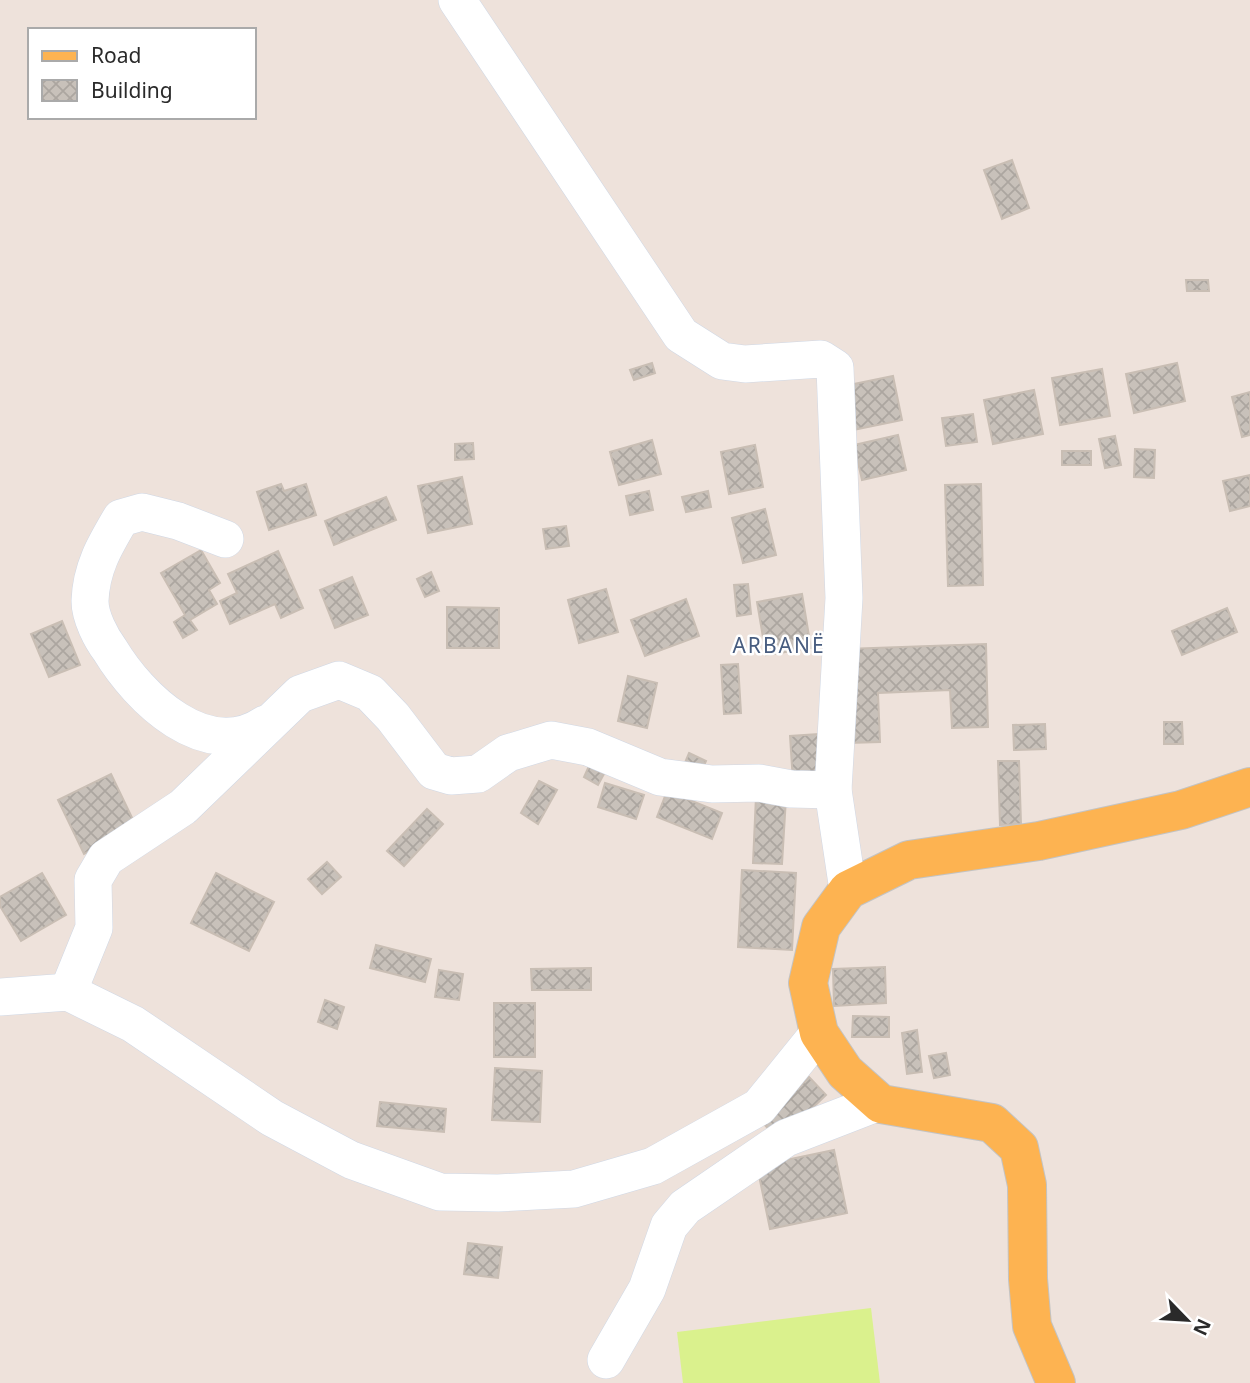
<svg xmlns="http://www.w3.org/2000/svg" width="1250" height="1383" font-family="'Noto Sans',sans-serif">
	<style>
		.pitch { fill: #daf18d }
		.building { fill: url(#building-cross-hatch); stroke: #c9beb4; stroke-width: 2 }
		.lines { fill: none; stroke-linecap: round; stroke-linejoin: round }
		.minor-casing { stroke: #d0d8e5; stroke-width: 38 }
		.major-casing { stroke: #c3c3c3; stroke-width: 40 }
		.minor { stroke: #fff; stroke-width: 37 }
		.major { stroke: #fdb351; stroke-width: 38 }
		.labels { text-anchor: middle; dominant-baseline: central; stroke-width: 5; stroke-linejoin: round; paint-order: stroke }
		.quarter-label { font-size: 21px; letter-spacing: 2px; fill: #475c7f; stroke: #fff }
	</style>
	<defs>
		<pattern id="building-cross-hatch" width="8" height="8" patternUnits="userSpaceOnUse" patternTransform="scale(1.75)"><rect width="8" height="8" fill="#c8c1ba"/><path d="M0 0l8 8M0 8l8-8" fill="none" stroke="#aca6a0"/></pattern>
	</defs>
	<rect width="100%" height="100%" fill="#eee2db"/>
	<!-- pitch -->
	<path class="pitch" d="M 871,1308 L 880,1383 L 683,1383 L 677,1332 Z"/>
	<!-- building -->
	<g class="building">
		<path d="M 1012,160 L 1029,208 L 1002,219 L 984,170 Z"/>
		<path d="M 1186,280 L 1208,280 L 1209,291 L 1187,291 Z"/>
		<path d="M 652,363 L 655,373 L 634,380 L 630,370 Z"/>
		<path d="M 1177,363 L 1185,401 L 1134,413 L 1126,374 Z"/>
		<path d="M 1102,369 L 1110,416 L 1060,425 L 1052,378 Z"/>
		<path d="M 893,376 L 902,420 L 853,430 L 844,386 Z"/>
		<path d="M 1034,390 L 1043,434 L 993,444 L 984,400 Z"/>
		<path d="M 1250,392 L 1250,435 L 1242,437 L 1232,397 Z"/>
		<path d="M 973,414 L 977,442 L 946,446 L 942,418 Z"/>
		<path d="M 898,435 L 906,470 L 862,480 L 854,445 Z"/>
		<path d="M 1115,436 L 1121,465 L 1105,468 L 1099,439 Z"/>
		<path d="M 652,440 L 661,474 L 619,485 L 610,452 Z"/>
		<path d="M 473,443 L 474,459 L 455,460 L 455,444 Z"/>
		<path d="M 755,445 L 763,487 L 729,494 L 721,452 Z"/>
		<path d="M 1135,449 L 1155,450 L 1154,478 L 1134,477 Z"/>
		<rect x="1062" y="451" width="29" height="14"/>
		<path d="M 1250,475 L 1250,506 L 1230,511 L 1223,481 Z"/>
		<path d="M 462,477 L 472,524 L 428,533 L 418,486 Z"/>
		<path d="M 281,484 L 284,491 L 306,484 L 316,515 L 269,530 L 257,492 Z"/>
		<path d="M 981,484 L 983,585 L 948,586 L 945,485 Z"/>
		<path d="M 649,491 L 653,510 L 630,515 L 626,496 Z"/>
		<path d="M 708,491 L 711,507 L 686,512 L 682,497 Z"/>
		<path d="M 386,497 L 396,520 L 334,545 L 325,521 Z"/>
		<path d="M 765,509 L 776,555 L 743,563 L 732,518 Z"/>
		<path d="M 566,526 L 569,546 L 546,549 L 543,529 Z"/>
		<path d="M 201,550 L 220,583 L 209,590 L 217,604 L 190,620 L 197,630 L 183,638 L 174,622 L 185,615 L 161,573 Z"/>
		<path d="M 278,551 L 303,608 L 281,618 L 275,604 L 230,624 L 220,601 L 237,593 L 228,574 Z"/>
		<path d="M 431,572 L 439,591 L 425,597 L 417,579 Z"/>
		<path d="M 352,577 L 368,615 L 335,628 L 320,590 Z"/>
		<path d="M 748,584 L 751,614 L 737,616 L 734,585 Z"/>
		<path d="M 606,589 L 618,632 L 579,643 L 568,600 Z"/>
		<path d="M 802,594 L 811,648 L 766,655 L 757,602 Z"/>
		<path d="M 686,599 L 699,636 L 645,656 L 631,620 Z"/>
		<path d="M 447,607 L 499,608 L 499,648 L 447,648 Z"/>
		<path d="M 1227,608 L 1237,632 L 1182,655 L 1172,631 Z"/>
		<path d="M 62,621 L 80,665 L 49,677 L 31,634 Z"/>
		<path d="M 986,644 L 988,727 L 952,728 L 950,690 L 878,693 L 880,742 L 848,743 L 846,649 Z"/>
		<path d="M 738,664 L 741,713 L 724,714 L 721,665 Z"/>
		<path d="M 628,676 L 657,683 L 647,728 L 618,721 Z"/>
		<path d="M 1164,722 L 1182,722 L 1183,744 L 1164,744 Z"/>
		<path d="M 1045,724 L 1046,749 L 1014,750 L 1013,725 Z"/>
		<path d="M 818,734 L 821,779 L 793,782 L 790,736 Z"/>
		<path d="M 689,753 L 706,761 L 701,772 L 684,765 Z"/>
		<path d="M 998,761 L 1019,761 L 1021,824 L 1000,825 Z"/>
		<path d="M 589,766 L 604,774 L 598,785 L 584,777 Z"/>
		<path d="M 111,774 L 137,828 L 84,854 L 58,800 Z"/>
		<path d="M 539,781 L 557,790 L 538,824 L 521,813 Z"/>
		<path d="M 605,783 L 644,795 L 636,819 L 598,807 Z"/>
		<path d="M 667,791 L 722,813 L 712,839 L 657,817 Z"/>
		<path d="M 756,796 L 786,798 L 782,864 L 753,863 Z"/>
		<path d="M 427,809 L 443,824 L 404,866 L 387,851 Z"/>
		<path d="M 327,862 L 341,877 L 322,894 L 308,879 Z"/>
		<path d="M 742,870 L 796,873 L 792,950 L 738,947 Z"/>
		<path d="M 42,873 L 66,915 L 21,941 L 0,906 L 0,897 Z"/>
		<path d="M 216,873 L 274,902 L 249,951 L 191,923 Z"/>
		<path d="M 376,945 L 431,959 L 425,982 L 370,968 Z"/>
		<path d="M 885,967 L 886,1003 L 834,1006 L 833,969 Z"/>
		<path d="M 591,968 L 591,990 L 532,990 L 531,969 Z"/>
		<path d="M 439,970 L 463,974 L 459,1000 L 435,997 Z"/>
		<path d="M 325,1000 L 344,1007 L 337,1029 L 318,1022 Z"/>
		<rect x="494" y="1003" width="41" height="54"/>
		<path d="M 853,1016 L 889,1017 L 889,1037 L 852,1037 Z"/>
		<path d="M 917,1030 L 922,1072 L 907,1074 L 902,1033 Z"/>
		<path d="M 946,1053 L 950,1075 L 934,1078 L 929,1056 Z"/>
		<path d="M 495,1068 L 542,1071 L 540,1122 L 492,1120 Z"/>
		<path d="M 809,1077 L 826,1095 L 779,1140 L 763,1123 Z"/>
		<path d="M 380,1102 L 446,1109 L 444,1132 L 377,1126 Z"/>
		<path d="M 834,1150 L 847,1213 L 770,1229 L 757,1166 Z"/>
		<path d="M 468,1243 L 502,1247 L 498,1278 L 464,1274 Z"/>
	</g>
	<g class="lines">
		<!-- minor casing -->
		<g class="minor-casing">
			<g id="minor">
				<path d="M 457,0 L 681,335 L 722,361 L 745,364 L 821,359 L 835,368 L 844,598 L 833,790 L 848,890"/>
				<path d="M 225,539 L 178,521 L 142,512 L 121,518 C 105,545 91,568 90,601 C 90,617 101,638 110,650 C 139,698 206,764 265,724"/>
				<path d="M 68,992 L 94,928 L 93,880 L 106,858 L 183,807 L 300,694 L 339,680 L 370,693 L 393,717 L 434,771 L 451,776 L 478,774 L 508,753 L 551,740 L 588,747 L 660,777 L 712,784 L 759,783 L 791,789 L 833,790"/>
				<path d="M 0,997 L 68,992 L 133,1024 L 272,1118 L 351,1160 L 440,1192 L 498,1193 L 574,1189 L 653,1166 L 759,1107 L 819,1033"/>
				<path d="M 606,1360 L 647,1289 L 669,1226 L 685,1207 L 786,1138 L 879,1102"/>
			</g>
		</g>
		<!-- major casing -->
		<g class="major-casing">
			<path id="major" d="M 1056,1383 L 1032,1326 L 1028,1279 L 1027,1185 L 1019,1148 L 992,1123 L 881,1104 L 845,1072 L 819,1033 L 808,983 L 821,927 L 848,890 L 909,860 L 1039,841 L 1181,810 L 1250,787"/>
		</g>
		<!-- minor -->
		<use href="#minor" class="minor"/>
		<!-- major -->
		<use href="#major" class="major"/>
	</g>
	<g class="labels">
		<!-- quarter labels -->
		<g class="quarter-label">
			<text x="779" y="645">ARBANË</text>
		</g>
	</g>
	<!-- legend -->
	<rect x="28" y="28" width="228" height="91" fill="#ffffff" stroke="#aaaaaa" stroke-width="2"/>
	<rect x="42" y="51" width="35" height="10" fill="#fdb351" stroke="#aaaaaa" stroke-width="2"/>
	<text x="91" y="63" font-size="21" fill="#2a2a2a">Road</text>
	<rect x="42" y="80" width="35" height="21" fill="url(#building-cross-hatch)" stroke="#aaaaaa" stroke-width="2"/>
	<text x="91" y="98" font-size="21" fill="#2a2a2a">Building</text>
	<!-- north arrow -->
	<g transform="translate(1187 1320) rotate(115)" stroke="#ffffff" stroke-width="5" paint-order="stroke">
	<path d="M0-5L12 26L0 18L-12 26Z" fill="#2a2a2a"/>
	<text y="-10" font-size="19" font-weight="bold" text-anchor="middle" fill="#2a2a2a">N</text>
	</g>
</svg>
